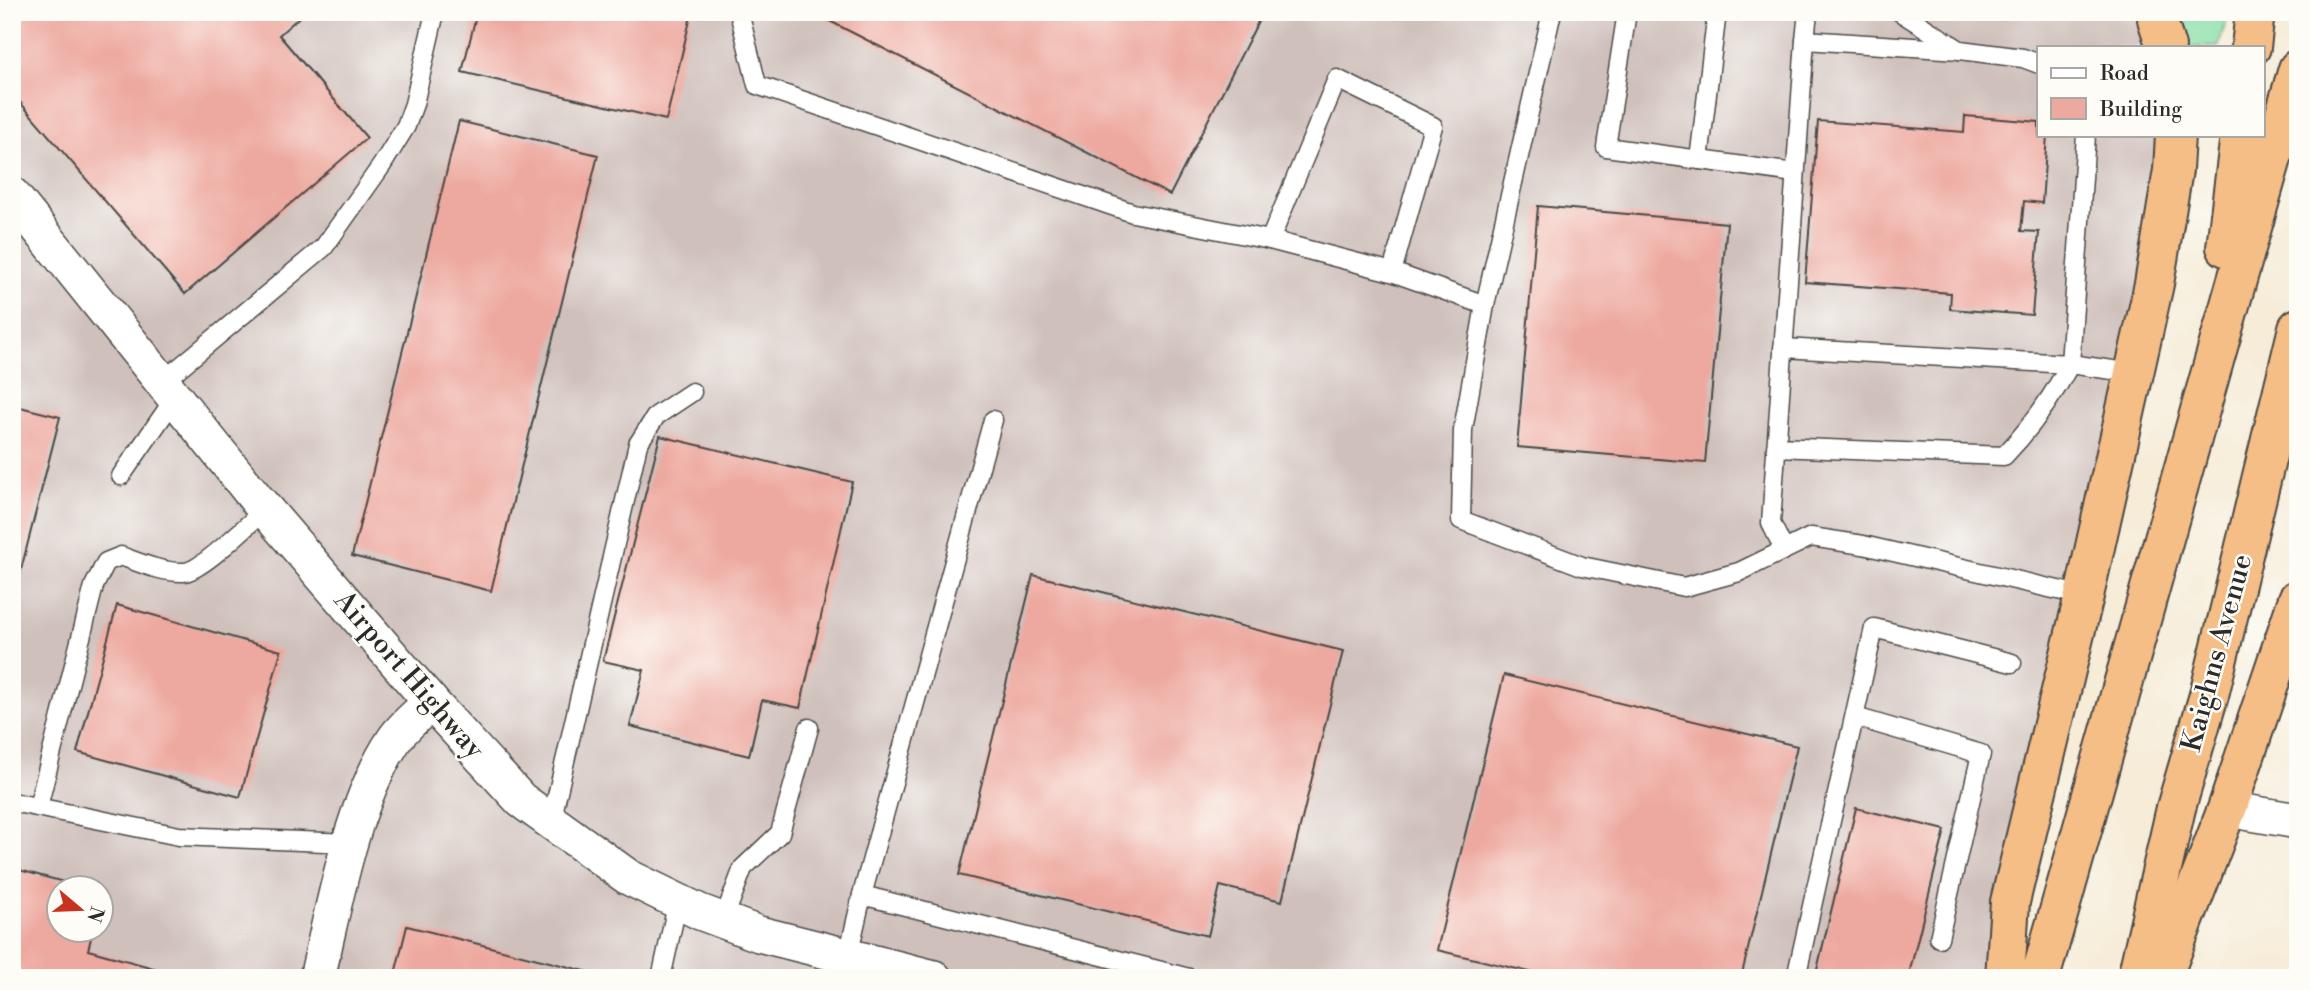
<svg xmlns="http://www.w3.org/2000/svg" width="2310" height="990" font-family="'Libre Bodoni',serif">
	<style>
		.industrial { fill: #cfc0bb; fill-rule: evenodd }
		.green { fill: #84dea5; stroke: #588468; stroke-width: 2 }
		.building { fill: #eda89f }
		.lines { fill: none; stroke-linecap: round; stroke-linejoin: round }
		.service-casing { stroke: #494845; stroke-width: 21 }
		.minor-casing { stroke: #494845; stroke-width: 38 }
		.trunk-casing { stroke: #494845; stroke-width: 42 }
		.service { stroke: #fff; stroke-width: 18 }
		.minor { stroke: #fff; stroke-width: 35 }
		.trunk { stroke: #f6be87; stroke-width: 38 }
		.labels { text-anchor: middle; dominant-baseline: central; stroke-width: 5; stroke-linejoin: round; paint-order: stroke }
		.street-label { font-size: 28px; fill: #2b2b2b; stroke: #fdfcf7 }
	</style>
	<rect width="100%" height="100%" fill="#fdfcf7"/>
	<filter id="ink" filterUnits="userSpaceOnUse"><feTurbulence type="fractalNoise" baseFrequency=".0143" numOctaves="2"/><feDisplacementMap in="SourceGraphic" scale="14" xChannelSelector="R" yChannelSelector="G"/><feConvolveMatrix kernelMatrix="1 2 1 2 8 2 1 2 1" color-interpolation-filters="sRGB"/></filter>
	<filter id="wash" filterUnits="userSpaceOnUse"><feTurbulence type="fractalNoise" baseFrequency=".00686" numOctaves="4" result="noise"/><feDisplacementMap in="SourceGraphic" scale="28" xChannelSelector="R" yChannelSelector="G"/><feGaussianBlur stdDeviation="1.57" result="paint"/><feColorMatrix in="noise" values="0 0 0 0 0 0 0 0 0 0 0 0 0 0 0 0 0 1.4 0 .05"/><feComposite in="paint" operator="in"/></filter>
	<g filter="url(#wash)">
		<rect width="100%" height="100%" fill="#f6ecd8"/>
		<!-- industrial -->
		<path class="industrial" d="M 12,12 L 2155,12 L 2166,47 L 2039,47 L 2039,135 L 2175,135 L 2005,978 L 12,978 ZM 60,888 L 102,888 L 102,930 L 60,930 Z"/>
		<!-- green -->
		<path class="green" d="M 2182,12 L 2229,12 L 2218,47 L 2188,47 Z"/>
		<g id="blocks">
			<!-- building -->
			<g class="building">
				<path d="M 12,12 L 305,12 L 279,35 L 367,138 L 185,294 L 12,93 Z"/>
				<path d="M 477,12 L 692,12 L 666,120 L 462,72 Z"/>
				<path d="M 812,12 L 1263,12 L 1170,195 Z"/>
				<path d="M 1965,116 L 2039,122 L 2039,135 L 2047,135 L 2042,203 L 2024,201 L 2021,231 L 2039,232 L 2032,315 L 1950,309 L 1951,293 L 1805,282 L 1818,121 L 1964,132 Z"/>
				<path d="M 459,121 L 598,155 L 491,591 L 352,556 Z"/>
				<path d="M 1538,206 L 1727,223 L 1705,463 L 1517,447 Z"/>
				<path d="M 12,405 L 60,417 L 13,601 L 12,601 Z"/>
				<path d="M 660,436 L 852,482 L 800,708 L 762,700 L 749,756 L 630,726 L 644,670 L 603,661 Z"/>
				<path d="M 1033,575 L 1343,651 L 1282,901 L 1220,886 L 1208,936 L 959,875 Z"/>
				<path d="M 117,605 L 281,651 L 240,797 L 77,752 Z"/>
				<path d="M 1504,675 L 1797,746 L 1741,978 L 1555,978 L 1437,950 Z"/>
				<path d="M 1856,808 L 1945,830 L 1908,978 L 1815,978 Z"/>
				<path d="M 12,868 L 86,888 L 60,888 L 60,930 L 93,930 L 88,950 L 190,978 L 12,978 Z"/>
				<path d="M 407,926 L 609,977 L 609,978 L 394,978 Z"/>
			</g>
		</g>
	</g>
	<g filter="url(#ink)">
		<use href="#blocks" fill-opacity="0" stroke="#494845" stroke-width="2"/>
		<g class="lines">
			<!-- service casing -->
			<g class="service-casing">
				<g id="service">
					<path d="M 739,12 L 757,85 L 1133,213 L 1270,240 L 1392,272 L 1485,305"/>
					<path d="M 1552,12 L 1485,305 L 1463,430 L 1461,520 L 1582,566 L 1684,587 L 1739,572 L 1811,537 L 1863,545 L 2084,596"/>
					<path d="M 1627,12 L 1606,147 L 1795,173"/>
					<path d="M 1808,12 L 1805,40 L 1960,50"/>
					<path d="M 1900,12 L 1960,50 L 2023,58 L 2039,64"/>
					<path d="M 2086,135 L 2070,364 L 2134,373"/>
					<path d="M 1699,160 L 1717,12"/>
					<path d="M 1270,240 L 1337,79 L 1433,126 L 1392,272"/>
					<path d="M 162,382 L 324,247 L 382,165 L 406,126 L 414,104 L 435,12"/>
					<path d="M 1776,447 L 2004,456 C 2031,428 2052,398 2070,364 L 1783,348"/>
					<path d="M 121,476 L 175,398"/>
					<path d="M 1784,550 L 1771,523 L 1805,40"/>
					<path d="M 1855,717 L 1981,754 L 1939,938"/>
					<path d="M 12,802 L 179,836 L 349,843"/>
					<path d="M 38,807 L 94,586 L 106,562 L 121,556 C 140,563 164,573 184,572 C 200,572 251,522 265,509"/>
					<path d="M 551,822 L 638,444 L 656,416 L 692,392"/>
					<path d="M 862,895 L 993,420"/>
					<path d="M 723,921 L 743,868 L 780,833 L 809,728"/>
					<path d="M 848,956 L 862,895 L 1189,978"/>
					<path d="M 661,978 L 678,901"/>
					<path d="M 1796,978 L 1874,628 L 2012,663"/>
				</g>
			</g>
			<!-- minor casing -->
			<g class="minor-casing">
				<g id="minor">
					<path d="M 12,195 L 258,501 L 431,702 L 521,800 L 628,877 L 700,912 L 759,934 L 934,978"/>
					<path d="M 2227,809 L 2298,821"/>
					<path d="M 317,978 C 335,903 351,805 394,740 C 403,726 419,714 431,702"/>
				</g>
			</g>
			<!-- trunk casing -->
			<g class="trunk-casing">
				<g id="trunk">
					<path d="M 2157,19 L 2166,47"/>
					<path d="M 2251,47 L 2255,12"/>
					<path d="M 2226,247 L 2240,135"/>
					<path d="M 2005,978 L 2010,902 L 2084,596 L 2154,284 L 2173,170 L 2175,135"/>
					<path d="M 2040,978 C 2127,675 2209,371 2298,69"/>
					<path d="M 2137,978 L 2176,808 L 2209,695 L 2298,328"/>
					<path d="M 2162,978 L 2227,809 L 2298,599"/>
				</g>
			</g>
			<!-- service -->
			<use href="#service" class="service"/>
			<!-- minor -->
			<use href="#minor" class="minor"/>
			<!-- trunk -->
			<use href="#trunk" class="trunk"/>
		</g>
	</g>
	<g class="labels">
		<!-- street labels -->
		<g class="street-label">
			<text transform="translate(2217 653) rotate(-75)">Kaighns Avenue</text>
			<text transform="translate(409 675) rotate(49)">Airport Highway</text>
		</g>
	</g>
	<!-- margin -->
	<rect width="2310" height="990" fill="none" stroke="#fdfcf7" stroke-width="42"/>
	<!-- legend -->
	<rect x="2037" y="46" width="228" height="91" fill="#fdfcf7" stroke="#a9a8a5" stroke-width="2"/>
	<rect x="2051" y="68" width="35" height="10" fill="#ffffff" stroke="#a9a8a5" stroke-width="2"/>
	<text x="2100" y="80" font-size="21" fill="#2b2b2b">Road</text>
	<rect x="2051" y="98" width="35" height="21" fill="#eda89f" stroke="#a9a8a5" stroke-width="2"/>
	<text x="2100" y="116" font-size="21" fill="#2b2b2b">Building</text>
	<!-- north arrow -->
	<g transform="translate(80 909) rotate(109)"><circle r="33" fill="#fdfcf7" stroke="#a9a8a5" stroke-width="2"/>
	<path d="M0-5L12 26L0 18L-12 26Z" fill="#c8321e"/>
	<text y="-10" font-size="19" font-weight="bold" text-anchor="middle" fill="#2b2b2b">N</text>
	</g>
</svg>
